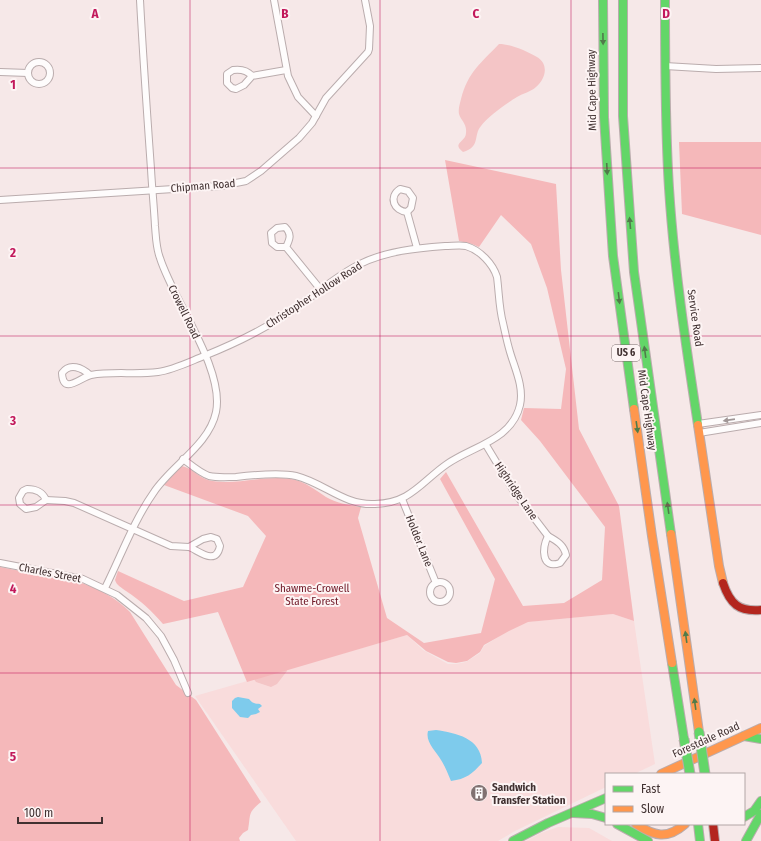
<svg xmlns="http://www.w3.org/2000/svg" width="761" height="841" font-family="'Fira Sans Condensed',sans-serif">
	<style>
		.built { fill: #f9dcdc }
		.green { fill: #f4c5c6 }
		.forest { fill: #f5b8ba }
		.water { fill: #7ecbec }
		.lines { fill: none; stroke-linecap: round; stroke-linejoin: round }
		.street-casing { stroke: #baacad; stroke-width: 8 }
		.fast-casing { stroke: #baacad; stroke-width: 10 }
		.slow-casing { stroke: #baacad; stroke-width: 10 }
		.jam-casing { stroke: #baacad; stroke-width: 10 }
		.street { stroke: #fefcfc; stroke-width: 6 }
		.fast { stroke: #63d668; stroke-width: 8 }
		.slow { stroke: #ff974d; stroke-width: 8 }
		.jam { stroke: #b3261e; stroke-width: 8 }
		.fast-bridge-casing { stroke: #baacad; stroke-width: 11; stroke-linecap: butt }
		.fast-bridge { stroke: #63d668; stroke-width: 9 }
		.oneway { fill: #507b4a }
		.oneway2 { fill: #a09696 }
		.grid { fill: none; stroke: #c2185b; stroke-width: 1; stroke-opacity: 0.55 }
		.labels { text-anchor: middle; dominant-baseline: central; stroke-width: 4; stroke-linejoin: round; paint-order: stroke }
		.shield { fill: #fdf4f4; stroke: #796c6c; stroke-width: 1 }
		.shield-label { font-size: 10px; font-weight: bold; fill: #413131 }
		.street-label { font-size: 11px; fill: #413131; stroke: #fdf4f4 }
		.park-label { font-size: 11px; fill: #6f1726; stroke: #fdf4f4 }
		.poi-label { font-size: 11px; font-weight: bold; fill: #413131; stroke: #fdf4f4; text-anchor: start }
		.grid-label { font-size: 13px; text-anchor: middle; font-weight: bold; fill: #c2185b; stroke: #fdf4f4; stroke-width: 4; stroke-linejoin: round; paint-order: stroke }
	</style>
	<rect width="100%" height="100%" fill="#f6e8e8"/>
	<!-- built -->
	<g class="built">
		<path d="M 613,614 L 634,621 L 655,764 L 634,774 L 606,774 L 606,787 L 515,831 L 498,841 L 296,841 L 195,696 L 407,635 L 423,650 L 448,664 L 456,664 L 466,662 L 480,653 L 484,646 L 509,630 L 527,622 Z"/>
		<path d="M 558,827 L 589,828 L 612,841 L 526,841 L 541,833 Z"/>
	</g>
	<!-- green -->
	<g class="green">
		<path d="M 499,44 C 511,44 526,51 537,57 C 549,64 546,79 536,87 C 531,92 523,93 517,97 C 507,103 487,117 481,126 C 473,135 481,147 463,152 C 451,143 466,142 466,133 C 467,123 461,121 459,114 C 458,109 460,103 461,99 C 468,72 481,63 499,44 Z"/>
		<path d="M 287,666 L 287,671 L 277,684 L 271,687 L 256,682 L 253,678 Z"/>
	</g>
	<!-- forest -->
	<g class="forest">
		<path d="M 679,142 L 761,142 L 761,235 L 682,214 Z"/>
		<path d="M 445,160 L 556,184 L 561,270 L 579,429 L 619,506 L 634,621 L 613,614 L 528,622 L 509,631 L 484,645 L 480,652 L 467,661 L 456,663 L 448,662 L 426,651 L 407,635 L 247,682 L 218,612 L 163,624 C 152,611 140,600 126,591 C 121,587 117,586 115,580 L 118,571 L 184,601 L 243,587 L 266,536 L 248,516 L 164,485 L 181,466 C 191,467 198,477 208,480 C 236,487 271,472 299,481 C 309,485 317,491 326,497 C 336,503 348,505 361,507 L 358,518 L 387,618 L 424,643 L 481,633 L 495,579 L 440,479 L 446,472 L 523,606 L 564,603 L 602,580 L 605,527 L 540,441 L 521,420 L 524,408 L 561,409 L 566,369 L 547,288 L 531,244 L 501,215 L 479,247 L 472,244 L 459,241 Z"/>
		<path d="M 0,567 L 82,583 C 101,590 116,598 130,612 L 176,685 L 196,700 L 261,802 C 247,813 251,815 248,830 L 243,833 L 239,838 L 240,841 L 0,841 Z"/>
	</g>
	<!-- water -->
	<g class="water">
		<path d="M 238,697 L 249,699 C 252,703 255,704 260,704 L 262,706 L 258,709 L 260,712 L 256,714 L 251,715 L 248,718 L 240,717 L 232,708 L 232,701 L 235,698 Z"/>
		<path d="M 436,730 C 456,733 481,738 482,763 C 472,774 466,779 451,781 C 448,774 445,766 441,760 C 436,751 425,742 428,731 Z"/>
	</g>
	<g class="lines">
		<!-- street casing -->
		<g class="street-casing">
			<g id="street">
				<path d="M 274,0 L 288,76 L 298,97 L 316,116"/>
				<circle cx="39" cy="73" r="11"/>
				<path d="M 665,66 L 716,69 L 761,68"/>
				<path d="M 0,72 L 28,73"/>
				<path d="M 252,76 C 247,70 240,69 233,70 L 227,74 L 227,83 L 232,88 L 236,89 L 244,85 L 252,76 L 286,70"/>
				<path d="M 400,189 L 408,191 L 413,198 L 411,208 L 407,212 C 394,211 388,197 400,189 Z"/>
				<path d="M 0,200 L 221,186 L 246,181 L 261,171 L 299,138 L 312,123 L 326,98 L 368,52 L 369,49 L 370,26 L 365,0"/>
				<path d="M 407,212 L 417,248"/>
				<path d="M 286,247 C 290,239 292,234 285,227 L 277,228 L 271,233 L 272,243 L 277,247 L 286,247 L 321,290"/>
				<path d="M 90,375 C 82,368 70,362 62,373 C 63,396 81,377 91,375 C 113,371 136,375 158,372 C 173,370 189,362 204,356 C 234,344 263,330 290,312 C 313,297 335,276 360,264 C 386,251 417,248 445,246 C 452,246 460,245 466,246 C 480,250 493,264 497,277 C 499,292 499,308 503,323 C 505,332 507,342 510,352 C 515,369 524,387 520,405 C 512,440 473,446 447,464 C 421,482 411,503 375,504 C 345,506 324,483 296,476 C 280,472 253,475 236,477 C 227,477 218,478 209,476 C 200,473 191,465 183,459"/>
				<path d="M 698,424 L 761,415"/>
				<path d="M 699,433 L 761,423"/>
				<path d="M 486,445 L 515,493 L 548,536"/>
				<path d="M 27,489 C 35,489 43,492 46,500 L 36,507 L 26,509 L 20,504 L 19,498 L 23,491 Z"/>
				<path d="M 402,499 L 436,583"/>
				<path d="M 46,500 L 65,501 L 74,503 L 171,546 L 189,547"/>
				<path d="M 548,536 C 557,541 564,545 566,555 L 560,563 C 541,570 542,548 548,536 Z"/>
				<path d="M 211,537 L 217,539 L 220,546 C 216,567 198,550 189,547 L 203,539 Z"/>
				<path d="M 0,563 L 83,579 L 117,595 L 146,618 L 161,636 L 174,660 L 188,693"/>
				<circle cx="440" cy="592" r="10"/>
				<path d="M 105,588 C 121,556 133,522 154,492 C 172,465 209,445 216,412 C 225,369 173,300 160,258 C 156,248 156,237 155,226 C 154,207 152,188 151,169 C 147,113 143,56 140,0"/>
			</g>
		</g>
		<!-- fast casing -->
		<g class="fast-casing">
			<g id="fast">
				<path d="M 603,0 L 604,117 L 613,256 L 634,409"/>
				<path d="M 623,0 L 623,116 L 634,272 L 671,534"/>
				<path d="M 665,0 C 665,63 665,125 669,188 C 674,267 686,346 698,425"/>
				<path d="M 672,663 L 684,739"/>
				<path d="M 744,736 L 761,739"/>
				<path d="M 573,813 L 592,814 L 606,818"/>
				<path d="M 744,817 L 754,811 L 761,801"/>
				<path d="M 617,824 L 648,841"/>
				<path d="M 698,824 L 700,841"/>
				<path d="M 513,841 L 548,823 L 606,798"/>
				<path d="M 746,841 L 761,814"/>
			</g>
		</g>
		<!-- slow casing -->
		<g class="slow-casing">
			<g id="slow">
				<path d="M 634,409 L 652,536 L 672,663"/>
				<path d="M 698,425 L 719,566 L 723,583"/>
				<path d="M 671,534 L 699,732"/>
				<path d="M 661,774 L 761,728"/>
				<path d="M 636,824 C 654,836 667,840 685,824"/>
			</g>
		</g>
		<!-- jam casing -->
		<g class="jam-casing">
			<g id="jam">
				<path d="M 723,583 C 730,604 739,612 761,610"/>
				<path d="M 713,824 L 715,841"/>
			</g>
		</g>
		<!-- street -->
		<use href="#street" class="street"/>
		<!-- fast -->
		<use href="#fast" class="fast"/>
		<!-- slow -->
		<use href="#slow" class="slow"/>
		<!-- jam -->
		<use href="#jam" class="jam"/>
		<!-- fast-bridge casing -->
		<g class="fast-bridge-casing">
			<g id="fast-bridge">
				<path d="M 699,732 L 705,774"/>
				<path d="M 684,739 L 690,774"/>
			</g>
		</g>
		<!-- fast-bridge -->
		<use href="#fast-bridge" class="fast-bridge"/>
	</g>
	<!-- one-way arrows -->
	<defs><path id="oneway-solid" d="M-6-.8H1V-3.2L6.5 0L1 3.2V.8H-6Z"/></defs>
	<g class="oneway">
		<use href="#oneway-solid" transform="translate(603 39) rotate(89)"/>
		<use href="#oneway-solid" transform="translate(607 169) rotate(87)"/>
		<use href="#oneway-solid" transform="translate(630 223) rotate(-95)"/>
		<use href="#oneway-solid" transform="translate(619 298) rotate(83)"/>
		<use href="#oneway-solid" transform="translate(645 352) rotate(-98)"/>
		<use href="#oneway-solid" transform="translate(637 427) rotate(82)"/>
		<use href="#oneway-solid" transform="translate(668 508) rotate(-98)"/>
		<use href="#oneway-solid" transform="translate(686 637) rotate(-98)"/>
		<use href="#oneway-solid" transform="translate(695 704) rotate(-98)"/>
	</g>
	<use class="oneway2" href="#oneway-solid" transform="translate(729 420) rotate(172)"/>
	<!-- grid -->
	<path class="grid" d="M 190,0 L 190,841M 380,0 L 380,841M 571,0 L 571,841M 0,168 L 761,168M 0,336 L 761,336M 0,505 L 761,505M 0,673 L 761,673"/>
	<!-- icons -->
	<defs>
		<g id="building-disc" transform="scale(0.9)"><circle r="9.5" fill="#807171" stroke="#fdf4f4"/><path d="M-4-6H4V6H1V3H-1V6H-4ZM-2.5-4.3h1.7v1.8h-1.7ZM.8-4.3h1.7v1.8H.8ZM-2.5-1h1.7V.8h-1.7ZM.8-1h1.7V.8H.8Z" fill="#fff"/></g>
	</defs>
	<g fill-rule="evenodd">
		<use href="#building-disc" x="479" y="793"/>
	</g>
	<g class="labels">
		<!-- shield labels -->
		<rect class="shield" x="612" y="345" width="28" height="16" rx="3"/>
		<g class="shield-label">
			<text x="626" y="353">US 6</text>
		</g>
		<!-- street labels -->
		<g class="street-label">
			<text transform="translate(592 90) rotate(-91)">Mid Cape Highway</text>
			<text transform="translate(203 186) rotate(-5)">Chipman Road</text>
			<text transform="translate(314 295) rotate(-33)">Christopher Hollow Road</text>
			<text transform="translate(184 312) rotate(64)">Crowell Road</text>
			<text transform="translate(695 318) rotate(82)">Service Road</text>
			<text transform="translate(647 410) rotate(82)">Mid Cape Highway</text>
			<text transform="translate(516 491) rotate(56)">Highridge Lane</text>
			<text transform="translate(419 541) rotate(68)">Holder Lane</text>
			<text transform="translate(50 573) rotate(11)">Charles Street</text>
			<text transform="translate(706 740) rotate(-24)">Forestdale Road</text>
		</g>
		<!-- park labels -->
		<g class="park-label">
			<text x="312" y="588">Shawme-Crowell<tspan x="312" dy="13">State Forest</tspan></text>
		</g>
		<!-- poi labels -->
		<g class="poi-label">
			<text x="492" y="787">Sandwich<tspan x="492" dy="13">Transfer Station</tspan></text>
		</g>
	</g>
	<g class="grid-label">
		<text x="95" y="18">A</text>
		<text x="285" y="18">B</text>
		<text x="476" y="18">C</text>
		<text x="666" y="18">D</text>
		<text x="13" y="89">1</text>
		<text x="13" y="257">2</text>
		<text x="13" y="425">3</text>
		<text x="13" y="593">4</text>
		<text x="13" y="761">5</text>
	</g>
	<!-- legend -->
	<rect x="605" y="773" width="140" height="52" fill="#fdf4f4" stroke="#b2a6a6"/>
	<rect x="613" y="786" width="20" height="6" fill="#63d668" stroke="#b2a6a6"/>
	<text x="641" y="793" font-size="12" fill="#413131">Fast</text>
	<rect x="613" y="806" width="20" height="6" fill="#ff974d" stroke="#b2a6a6"/>
	<text x="641" y="813" font-size="12" fill="#413131">Slow</text>
	<!-- scale -->
	<path d="M18 817v6h84v-6" fill="none" stroke="#413131" stroke-width="2"/>
	<text x="24" y="817" font-size="12" fill="#413131" stroke="#fdf4f4" stroke-width="3" paint-order="stroke">100 m</text>
</svg>
